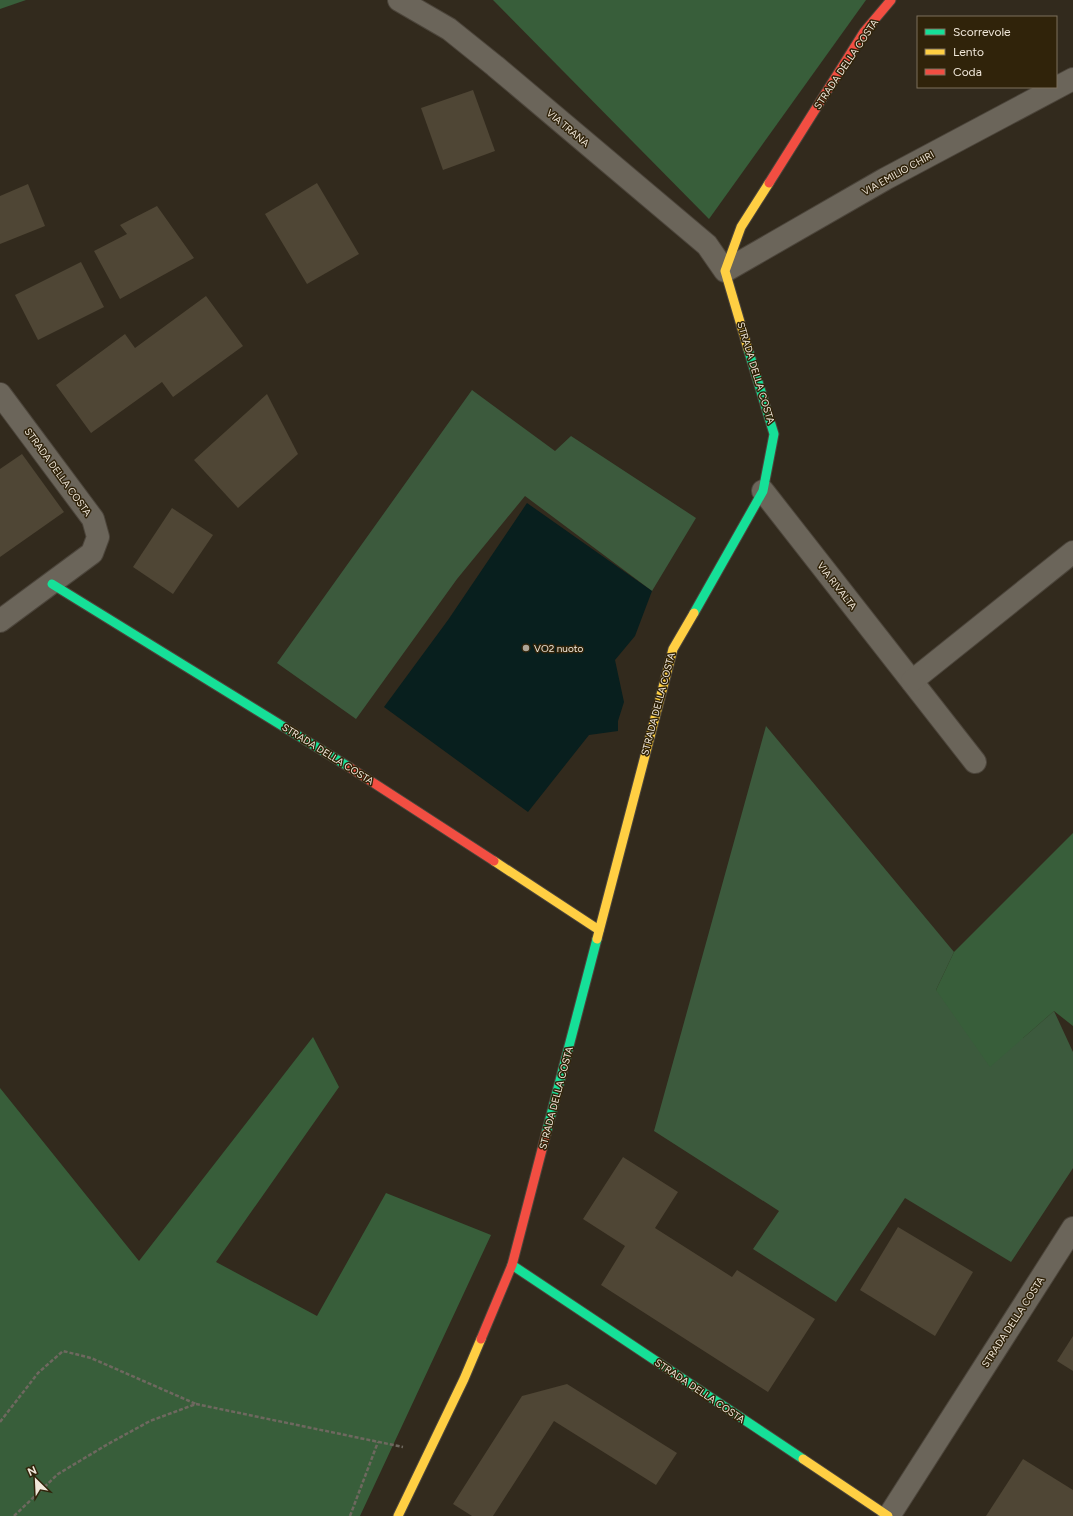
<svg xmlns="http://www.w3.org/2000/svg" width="1073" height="1516" font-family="Figtree,sans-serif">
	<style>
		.green { fill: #3c5a3d }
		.forest { fill: #385e3a }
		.water { fill: #081f1e }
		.building { fill: #4f4635 }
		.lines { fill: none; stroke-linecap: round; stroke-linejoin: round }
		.street-casing { stroke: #4c453b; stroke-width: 24 }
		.fast-casing { stroke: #4c453b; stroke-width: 11 }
		.slow-casing { stroke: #4c453b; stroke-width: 11 }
		.jam-casing { stroke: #4c453b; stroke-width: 11 }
		.path { stroke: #6e685f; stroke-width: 2.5; stroke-dasharray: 4 2; stroke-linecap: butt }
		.street { stroke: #6b655a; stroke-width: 22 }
		.fast { stroke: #16e098; stroke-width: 9 }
		.slow { stroke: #ffcf43; stroke-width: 9 }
		.jam { stroke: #f24e42; stroke-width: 9 }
		.poi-dot { fill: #aea597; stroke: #30230a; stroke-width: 1.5 }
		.labels { text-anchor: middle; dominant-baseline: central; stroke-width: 3; stroke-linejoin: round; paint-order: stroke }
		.street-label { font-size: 10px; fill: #f0e7d9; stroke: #30230a }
		.poi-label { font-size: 10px; fill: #f0e7d9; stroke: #30230a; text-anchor: start }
	</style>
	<rect width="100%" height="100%" fill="#322a1d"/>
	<!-- green -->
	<g class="green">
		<path d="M 472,390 L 555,451 L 571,436 L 696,518 L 652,591 L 525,496 L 457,579 L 356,719 L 277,663 Z"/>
		<path d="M 766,726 L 954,952 L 936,990 L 1023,1038 L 1054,1011 L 1073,1052 L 1073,1168 L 1011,1262 L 905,1198 L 836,1302 L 753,1249 L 779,1211 L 654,1131 Z"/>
	</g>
	<!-- forest -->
	<g class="forest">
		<path d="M 0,0 L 26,0 L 0,9 Z"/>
		<path d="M 493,0 L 866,0 L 709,219 Z"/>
		<path d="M 1073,833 L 1073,1026 L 1054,1011 L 990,1067 L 936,990 L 954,952 Z"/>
		<path d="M 313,1037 L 339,1087 L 216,1262 L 317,1316 L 386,1193 L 491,1235 L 360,1516 L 0,1516 L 0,1088 L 139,1261 Z"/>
	</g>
	<!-- water -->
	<path class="water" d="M 527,503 L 652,591 L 635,636 L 615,660 L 624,702 L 618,721 L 618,731 L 589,735 L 528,812 L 384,707 L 448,620 Z"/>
	<!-- building -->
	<g class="building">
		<path d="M 473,90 L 495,151 L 443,170 L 421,108 Z"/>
		<path d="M 317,183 L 359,254 L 307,284 L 265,214 Z"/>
		<path d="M 28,184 L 45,226 L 0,244 L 0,196 Z"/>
		<path d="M 157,206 L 194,258 L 120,299 L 94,251 L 127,234 L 120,225 Z"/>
		<path d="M 81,262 L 104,307 L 38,340 L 15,295 Z"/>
		<path d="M 206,296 L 243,346 L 173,397 L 162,382 L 91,433 L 56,385 L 125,334 L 135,348 Z"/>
		<path d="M 267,394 L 298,454 L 238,508 L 194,460 Z"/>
		<path d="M 22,454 L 64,512 L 0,557 L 0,469 Z"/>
		<path d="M 172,508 L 213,535 L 173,594 L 133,567 Z"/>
		<path d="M 623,1157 L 678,1192 L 655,1228 L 732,1277 L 737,1270 L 815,1319 L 768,1392 L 601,1285 L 625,1246 L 583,1219 Z"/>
		<path d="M 898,1227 L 973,1272 L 935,1336 L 860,1290 Z"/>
		<path d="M 1073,1336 L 1073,1371 L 1057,1361 Z"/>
		<path d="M 567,1384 L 677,1453 L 656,1485 L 554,1421 L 493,1516 L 472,1516 L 453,1504 L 522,1396 Z"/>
		<path d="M 1023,1459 L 1073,1490 L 1073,1516 L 986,1516 Z"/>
	</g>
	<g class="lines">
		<!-- street casing -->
		<g class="street-casing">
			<g id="street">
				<path d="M 399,0 L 449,29 L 495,66 L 707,245 L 725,271 L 885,179 L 1073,79"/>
				<path d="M 0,394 L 93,519 L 98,537 L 92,553 L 0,621"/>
				<path d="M 763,491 L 975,762"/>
				<path d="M 912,681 L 1073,552"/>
				<path d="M 889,1516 L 1073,1228"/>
			</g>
		</g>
		<!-- fast casing -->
		<g class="fast-casing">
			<g id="fast">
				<path d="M 52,584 L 349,767"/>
				<path d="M 694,613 L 763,491 L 774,434 L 748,349"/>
				<path d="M 546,1134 L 597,939"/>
				<path d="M 512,1265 L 803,1459"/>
			</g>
		</g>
		<!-- slow casing -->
		<g class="slow-casing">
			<g id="slow">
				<path d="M 748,349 L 725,271 L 741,227 L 769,183"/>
				<path d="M 494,861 L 599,930"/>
				<path d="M 597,939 L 673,649 L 694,613"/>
				<path d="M 803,1459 L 888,1516"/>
				<path d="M 398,1516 L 464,1379 L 481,1339"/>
			</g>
		</g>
		<!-- jam casing -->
		<g class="jam-casing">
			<g id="jam">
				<path d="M 769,183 L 864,32 L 891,0"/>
				<path d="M 349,767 L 494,861"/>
				<path d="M 481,1339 L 512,1265 L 546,1134"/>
			</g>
		</g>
		<!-- path -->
		<g class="path">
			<path d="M 0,1422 L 38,1373 L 63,1351 L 91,1358 L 196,1404"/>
			<path d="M 14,1516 L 58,1474 L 108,1444 L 150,1421 L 196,1404 L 403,1447"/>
			<path d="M 350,1516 L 378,1442"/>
		</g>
		<!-- street -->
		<use href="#street" class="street"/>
		<!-- fast -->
		<use href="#fast" class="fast"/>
		<!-- slow -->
		<use href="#slow" class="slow"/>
		<!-- jam -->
		<use href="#jam" class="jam"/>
	</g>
	<!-- markers -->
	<circle class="poi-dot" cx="526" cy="648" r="4"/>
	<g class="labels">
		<!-- street labels -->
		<g class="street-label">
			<text transform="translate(846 64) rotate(-56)">STRADA DELLA COSTA</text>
			<text transform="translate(568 128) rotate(40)">VIA TRANA</text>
			<text transform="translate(898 173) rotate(-29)">VIA EMILIO CHIRI</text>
			<text transform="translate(756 373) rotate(73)">STRADA DELLA COSTA</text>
			<text transform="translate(58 472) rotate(54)">STRADA DELLA COSTA</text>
			<text transform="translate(837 586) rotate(52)">VIA RIVALTA</text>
			<text transform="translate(658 704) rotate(-75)">STRADA DELLA COSTA</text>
			<text transform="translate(328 754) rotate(32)">STRADA DELLA COSTA</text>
			<text transform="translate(556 1098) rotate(-75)">STRADA DELLA COSTA</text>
			<text transform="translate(1013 1322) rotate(-57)">STRADA DELLA COSTA</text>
			<text transform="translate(700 1391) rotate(34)">STRADA DELLA COSTA</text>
		</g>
		<!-- poi labels -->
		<g class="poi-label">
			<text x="534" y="648">VO2 nuoto</text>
		</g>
	</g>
	<!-- legend -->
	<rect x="917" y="16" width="140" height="72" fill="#30230a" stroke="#7d715d"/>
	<rect x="925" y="29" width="20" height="6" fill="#16e098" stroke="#7d715d"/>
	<text x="953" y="36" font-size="12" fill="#f0e7d9">Scorrevole</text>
	<rect x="925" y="49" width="20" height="6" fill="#ffcf43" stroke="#7d715d"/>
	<text x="953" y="56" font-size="12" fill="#f0e7d9">Lento</text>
	<rect x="925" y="69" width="20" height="6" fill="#f24e42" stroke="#7d715d"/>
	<text x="953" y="76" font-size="12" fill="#f0e7d9">Coda</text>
	<!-- north arrow -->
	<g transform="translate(36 1480) rotate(336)" stroke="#30230a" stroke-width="3" paint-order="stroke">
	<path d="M0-3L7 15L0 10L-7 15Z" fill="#f0e7d9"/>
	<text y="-6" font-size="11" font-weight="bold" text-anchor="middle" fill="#f0e7d9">N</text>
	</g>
</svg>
